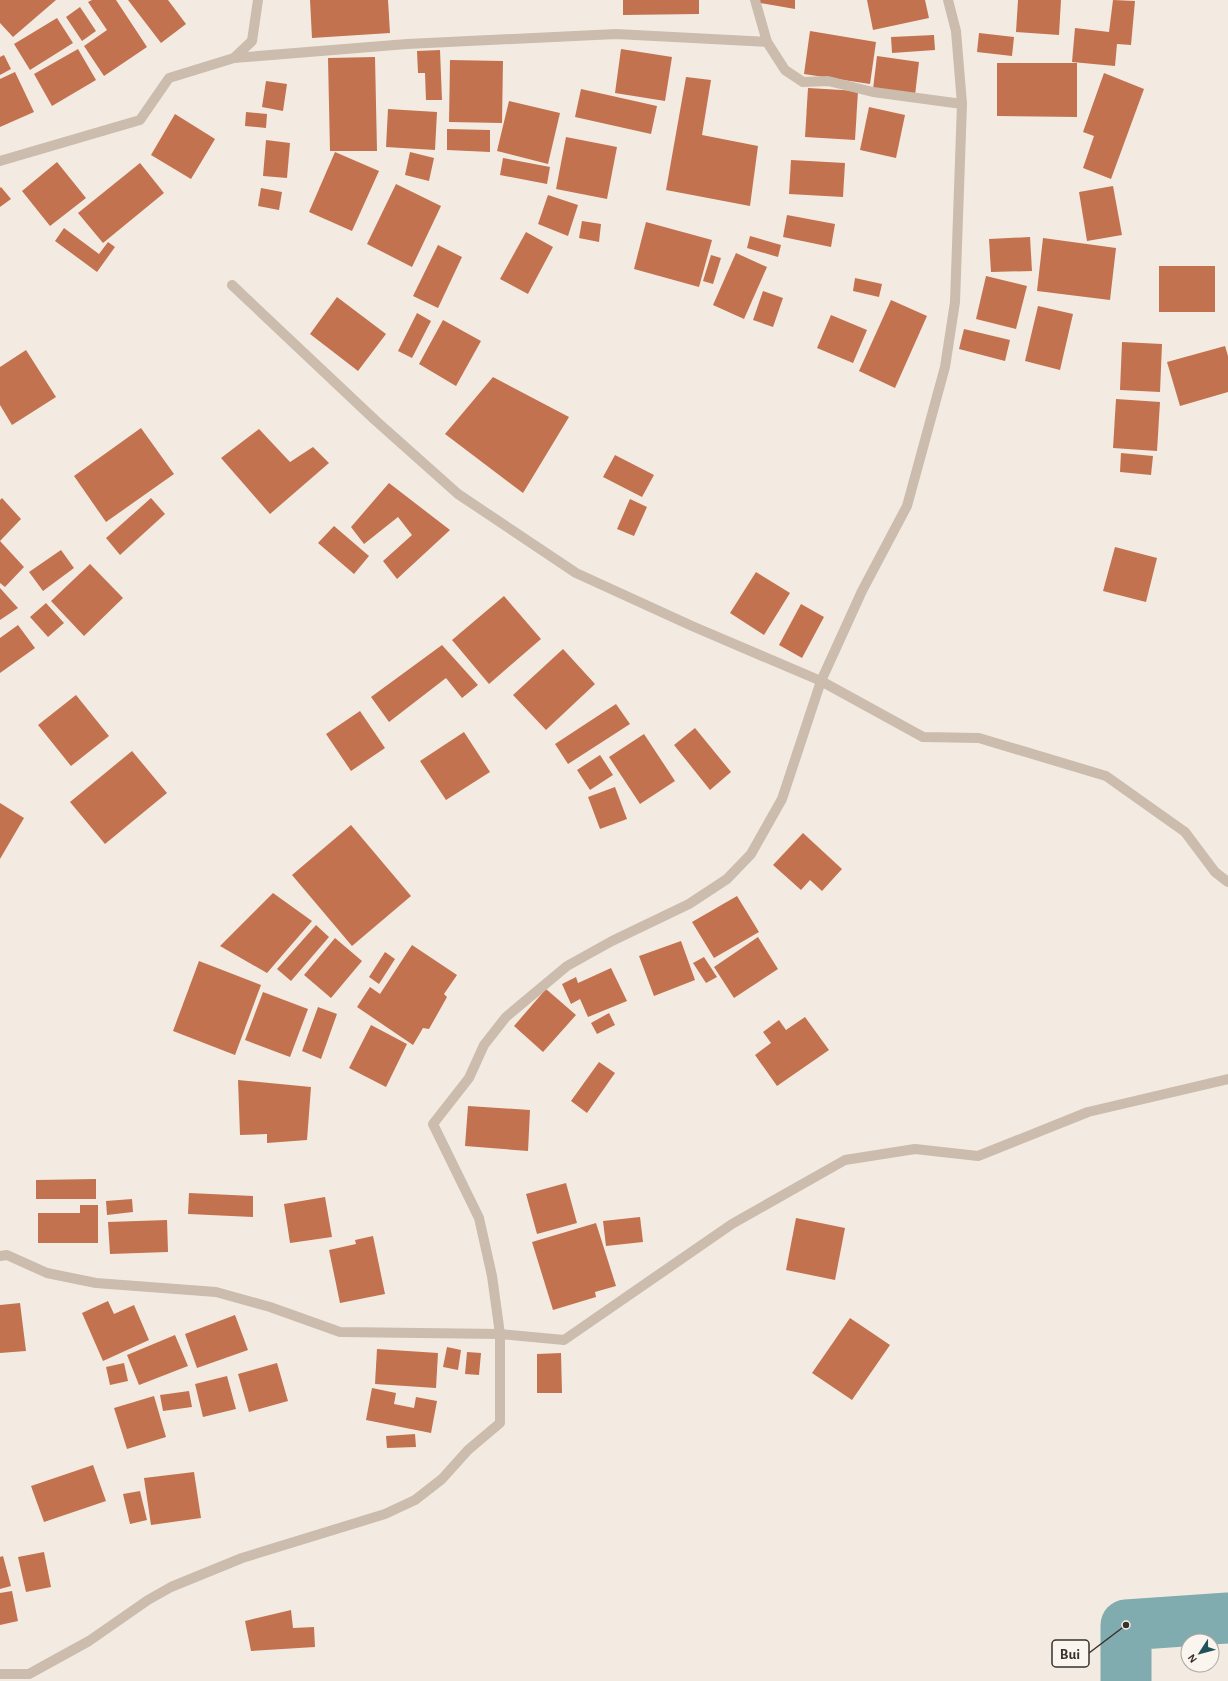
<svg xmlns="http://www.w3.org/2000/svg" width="1228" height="1681" font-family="'Alegreya Sans',sans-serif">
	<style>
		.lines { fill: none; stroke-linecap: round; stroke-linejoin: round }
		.river { stroke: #80abaf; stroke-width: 51 }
		.building { fill: #c3724f }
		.minor { stroke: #cbbcad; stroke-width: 10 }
		.leader { fill: none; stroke: #3a312b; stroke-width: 1.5 }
		.callout-dot { fill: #3a312b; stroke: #faf5ee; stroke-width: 1.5 }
		.callout { fill: #faf5ee; stroke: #3a312b; stroke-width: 1.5 }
		.callout-label { font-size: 15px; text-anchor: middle; font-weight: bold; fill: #3a312b }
	</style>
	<rect width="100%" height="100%" fill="#f3ebe1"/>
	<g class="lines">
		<!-- river -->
		<path class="river" d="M 1126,1681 L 1126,1625 L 1228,1618"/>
	</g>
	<!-- building -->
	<g class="building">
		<path d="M 0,0 L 56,0 L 13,37 L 0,23 Z"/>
		<path d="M 92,0 L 116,0 L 147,47 L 104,76 L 84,46 L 107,30 L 88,2 Z"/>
		<path d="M 128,0 L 168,0 L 186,24 L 161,43 Z"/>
		<path d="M 310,0 L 388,0 L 390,33 L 312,38 Z"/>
		<path d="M 623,0 L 699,0 L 699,14 L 623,15 Z"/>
		<path d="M 759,0 L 795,0 L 795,9 L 760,3 Z"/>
		<path d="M 867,0 L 925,0 L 929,18 L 873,30 Z"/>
		<path d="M 1018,0 L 1061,0 L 1059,35 L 1016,32 Z"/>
		<path d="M 1113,0 L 1135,1 L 1131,45 L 1117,44 L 1115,66 L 1072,62 L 1075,28 L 1109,32 Z"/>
		<path d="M 80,7 L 96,31 L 82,41 L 66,17 Z"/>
		<path d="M 57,18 L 73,43 L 30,70 L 14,44 Z"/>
		<path d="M 810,31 L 876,42 L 870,84 L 804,74 Z"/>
		<path d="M 979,33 L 1014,37 L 1012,56 L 977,52 Z"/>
		<path d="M 934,35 L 935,50 L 892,53 L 891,37 Z"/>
		<path d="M 78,49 L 96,80 L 52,106 L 34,74 Z"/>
		<path d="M 621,49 L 672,57 L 665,101 L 615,93 Z"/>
		<path d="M 440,50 L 442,100 L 426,100 L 425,73 L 418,73 L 417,51 Z"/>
		<path d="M 4,55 L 11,69 L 0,75 L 0,57 Z"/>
		<path d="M 877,56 L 919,62 L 915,95 L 873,89 Z"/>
		<path d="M 375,57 L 377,151 L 330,151 L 328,58 Z"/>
		<path d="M 450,60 L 503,61 L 502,123 L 449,122 Z"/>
		<path d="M 997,63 L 1077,63 L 1077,117 L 997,116 Z"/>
		<path d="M 15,72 L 34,112 L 0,127 L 0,79 Z"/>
		<path d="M 1104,73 L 1144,89 L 1111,179 L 1083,168 L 1094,136 L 1083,132 Z"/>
		<path d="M 686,77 L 711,80 L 702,135 L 758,146 L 750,206 L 666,190 Z"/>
		<path d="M 266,81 L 287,84 L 283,111 L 262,107 Z"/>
		<path d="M 808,88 L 858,91 L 855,140 L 805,137 Z"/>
		<path d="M 581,89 L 657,106 L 651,134 L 575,117 Z"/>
		<path d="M 509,101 L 560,113 L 548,164 L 497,151 Z"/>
		<path d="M 869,107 L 905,115 L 896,158 L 860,150 Z"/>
		<path d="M 388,109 L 437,112 L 435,150 L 386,147 Z"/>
		<path d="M 246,112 L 267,114 L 266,128 L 245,126 Z"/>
		<path d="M 175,114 L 215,139 L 191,179 L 151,155 Z"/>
		<path d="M 447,129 L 490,130 L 490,152 L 447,150 Z"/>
		<path d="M 566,137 L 617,147 L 607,199 L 556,189 Z"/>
		<path d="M 266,140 L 290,143 L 287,178 L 263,176 Z"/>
		<path d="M 335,152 L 379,171 L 352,231 L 309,212 Z"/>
		<path d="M 410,152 L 434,158 L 429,181 L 405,175 Z"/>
		<path d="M 503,158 L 550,167 L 547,184 L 500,175 Z"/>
		<path d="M 791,160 L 845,163 L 843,197 L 789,194 Z"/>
		<path d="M 57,162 L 86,198 L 50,226 L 22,191 Z"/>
		<path d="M 140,163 L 164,193 L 103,243 L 78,213 Z"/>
		<path d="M 396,184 L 441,206 L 412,267 L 367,244 Z"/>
		<path d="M 1113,186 L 1122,235 L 1087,241 L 1079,192 Z"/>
		<path d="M 1,187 L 11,199 L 0,207 L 0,188 Z"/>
		<path d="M 261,188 L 282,192 L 279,210 L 258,206 Z"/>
		<path d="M 548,195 L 578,205 L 568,236 L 538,224 Z"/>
		<path d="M 787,215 L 835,224 L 831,247 L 783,237 Z"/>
		<path d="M 582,221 L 601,224 L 599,242 L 579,238 Z"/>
		<path d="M 646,222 L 712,240 L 699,287 L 634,269 Z"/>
		<path d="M 64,228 L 99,254 L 108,242 L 115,247 L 97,272 L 55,241 Z"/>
		<path d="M 526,232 L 553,247 L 528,294 L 500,279 Z"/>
		<path d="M 750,236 L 781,245 L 778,257 L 747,248 Z"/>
		<path d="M 1030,237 L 1032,271 L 991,272 L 989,239 Z"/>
		<path d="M 1043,238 L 1116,248 L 1110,300 L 1037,291 Z"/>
		<path d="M 438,245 L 462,257 L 438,308 L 413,296 Z"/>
		<path d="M 736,253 L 767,267 L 744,319 L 713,305 Z"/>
		<path d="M 711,255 L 721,258 L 713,284 L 703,281 Z"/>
		<rect x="1159" y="266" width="56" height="46"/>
		<path d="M 986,276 L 1027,286 L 1016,329 L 976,319 Z"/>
		<path d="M 855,278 L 882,284 L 879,297 L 853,291 Z"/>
		<path d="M 763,291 L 783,298 L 773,327 L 753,320 Z"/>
		<path d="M 337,297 L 386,334 L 358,371 L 310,334 Z"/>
		<path d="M 891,300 L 927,316 L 895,388 L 859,371 Z"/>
		<path d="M 1038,306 L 1073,314 L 1060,370 L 1025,361 Z"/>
		<path d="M 417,313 L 431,321 L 412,358 L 398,351 Z"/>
		<path d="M 831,315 L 867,330 L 853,363 L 817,348 Z"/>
		<path d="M 443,320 L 481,341 L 456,386 L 419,364 Z"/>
		<path d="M 964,329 L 1010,340 L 1005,361 L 959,349 Z"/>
		<path d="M 1122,342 L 1162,344 L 1160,392 L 1120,390 Z"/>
		<path d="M 1225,346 L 1228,356 L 1228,392 L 1180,406 L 1167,362 Z"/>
		<path d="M 26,350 L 56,397 L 12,425 L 0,405 L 0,367 Z"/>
		<path d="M 493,377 L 569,417 L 523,493 L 445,434 Z"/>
		<path d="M 1116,399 L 1160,402 L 1157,451 L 1113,448 Z"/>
		<path d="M 141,428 L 174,474 L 106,522 L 74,476 Z"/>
		<path d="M 259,429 L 290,462 L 313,447 L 329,463 L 270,514 L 221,458 Z"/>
		<path d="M 1121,453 L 1153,456 L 1151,475 L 1120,472 Z"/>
		<path d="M 615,455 L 654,475 L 642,497 L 603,477 Z"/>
		<path d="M 389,483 L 450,530 L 397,579 L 383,561 L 412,535 L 398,517 L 364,544 L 351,527 Z"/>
		<path d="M 2,498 L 21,519 L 0,541 L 0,500 Z"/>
		<path d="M 151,498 L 165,514 L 120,555 L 106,538 Z"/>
		<path d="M 630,499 L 647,507 L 634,536 L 617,529 Z"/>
		<path d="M 334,526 L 369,556 L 354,574 L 318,543 Z"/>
		<path d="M 0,541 L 24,567 L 5,587 L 0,583 Z"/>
		<path d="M 1115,547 L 1157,558 L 1146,602 L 1103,591 Z"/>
		<path d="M 61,550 L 74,568 L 43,591 L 29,572 Z"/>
		<path d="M 90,564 L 123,598 L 84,636 L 51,601 Z"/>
		<path d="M 756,572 L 790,593 L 764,635 L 730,613 Z"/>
		<path d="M 0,588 L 18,608 L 0,620 Z"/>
		<path d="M 504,596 L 541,639 L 489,684 L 452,640 Z"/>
		<path d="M 46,603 L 64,623 L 48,637 L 30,617 Z"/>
		<path d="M 801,604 L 824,617 L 802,658 L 779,645 Z"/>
		<path d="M 18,625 L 35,648 L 0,673 L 0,638 Z"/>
		<path d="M 442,645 L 478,685 L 462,698 L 446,678 L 389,722 L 371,697 Z"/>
		<path d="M 563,649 L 595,684 L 546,730 L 513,695 Z"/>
		<path d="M 76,695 L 109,736 L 71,766 L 38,725 Z"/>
		<path d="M 616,704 L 630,724 L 568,764 L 555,744 Z"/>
		<path d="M 360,711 L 385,748 L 351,771 L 326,734 Z"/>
		<path d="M 695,728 L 731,772 L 710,790 L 674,745 Z"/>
		<path d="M 464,732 L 490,772 L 446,800 L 420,761 Z"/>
		<path d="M 644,734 L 675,781 L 640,804 L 609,757 Z"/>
		<path d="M 132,751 L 167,793 L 105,844 L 70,802 Z"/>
		<path d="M 600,755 L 613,775 L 590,790 L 577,770 Z"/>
		<path d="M 615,787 L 627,819 L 600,829 L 588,797 Z"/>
		<path d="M 0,803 L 24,818 L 0,859 Z"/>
		<path d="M 351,825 L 411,896 L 352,946 L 292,875 Z"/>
		<path d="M 803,833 L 842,869 L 822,891 L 810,880 L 801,890 L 773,865 Z"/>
		<path d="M 273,893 L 312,921 L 267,973 L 220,946 Z"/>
		<path d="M 737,896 L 759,932 L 714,958 L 692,922 Z"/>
		<path d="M 316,925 L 329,937 L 291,981 L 277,969 Z"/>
		<path d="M 758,937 L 778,969 L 734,998 L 714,967 Z"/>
		<path d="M 335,938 L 362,961 L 331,998 L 304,975 Z"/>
		<path d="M 681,941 L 695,980 L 654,996 L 639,956 Z"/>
		<path d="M 412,945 L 457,975 L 444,994 L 447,997 L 429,1029 L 423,1028 L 413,1045 L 357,1007 L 370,987 L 380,994 Z"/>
		<path d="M 385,952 L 395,959 L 379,984 L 369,977 Z"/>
		<path d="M 704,957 L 717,977 L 706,983 L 693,963 Z"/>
		<path d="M 199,961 L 261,985 L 235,1055 L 173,1031 Z"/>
		<path d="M 611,968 L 627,1001 L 588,1017 L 580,999 L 571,1004 L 562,984 L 576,977 L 578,983 Z"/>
		<path d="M 546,989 L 576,1015 L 543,1052 L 514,1026 Z"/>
		<path d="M 263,992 L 308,1009 L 290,1057 L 245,1040 Z"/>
		<path d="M 318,1007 L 337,1014 L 321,1059 L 302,1051 Z"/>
		<path d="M 609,1013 L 615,1025 L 597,1034 L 591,1023 Z"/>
		<path d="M 805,1017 L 829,1050 L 777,1086 L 755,1055 L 771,1043 L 763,1032 L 779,1020 L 786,1030 Z"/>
		<path d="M 371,1025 L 407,1044 L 386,1087 L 349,1068 Z"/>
		<path d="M 599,1062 L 615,1073 L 587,1113 L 571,1101 Z"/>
		<path d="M 238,1080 L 311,1087 L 307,1140 L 267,1143 L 267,1134 L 240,1135 Z"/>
		<path d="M 468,1106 L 530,1110 L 528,1151 L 465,1146 Z"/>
		<path d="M 96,1179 L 96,1199 L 36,1199 L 36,1180 Z"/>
		<path d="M 566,1183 L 577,1223 L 537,1234 L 526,1194 Z"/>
		<path d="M 189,1193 L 253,1196 L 253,1217 L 188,1214 Z"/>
		<path d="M 325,1197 L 332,1237 L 290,1243 L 284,1204 Z"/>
		<path d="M 132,1199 L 133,1212 L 107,1215 L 106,1201 Z"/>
		<path d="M 80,1205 L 98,1205 L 98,1243 L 38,1243 L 38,1213 L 80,1213 Z"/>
		<path d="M 640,1217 L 643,1242 L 606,1246 L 603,1221 Z"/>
		<path d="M 796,1218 L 845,1228 L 835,1280 L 786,1270 Z"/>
		<path d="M 167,1220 L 168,1252 L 110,1254 L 108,1222 Z"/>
		<path d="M 596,1223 L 616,1286 L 595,1292 L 596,1297 L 553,1310 L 532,1242 Z"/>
		<path d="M 373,1236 L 385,1294 L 340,1303 L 329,1250 L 356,1244 L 355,1240 Z"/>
		<path d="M 108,1301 L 114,1314 L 134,1305 L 149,1340 L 103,1361 L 82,1313 Z"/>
		<path d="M 20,1303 L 26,1351 L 0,1353 L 0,1305 Z"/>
		<path d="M 235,1315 L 248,1350 L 197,1368 L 185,1334 Z"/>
		<path d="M 850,1318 L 890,1345 L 852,1400 L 812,1373 Z"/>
		<path d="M 175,1335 L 188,1366 L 139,1385 L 127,1355 Z"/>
		<path d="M 447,1347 L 461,1350 L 458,1370 L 443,1367 Z"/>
		<path d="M 377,1349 L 438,1353 L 436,1388 L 375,1384 Z"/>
		<path d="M 467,1352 L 481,1353 L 479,1375 L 465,1374 Z"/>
		<path d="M 561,1353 L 562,1393 L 537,1393 L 537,1354 Z"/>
		<path d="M 124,1363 L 128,1381 L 110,1385 L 106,1367 Z"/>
		<path d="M 277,1363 L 288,1401 L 249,1412 L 238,1374 Z"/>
		<path d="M 227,1376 L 236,1409 L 203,1417 L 195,1384 Z"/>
		<path d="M 372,1388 L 396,1393 L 394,1404 L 414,1408 L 416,1397 L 437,1401 L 431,1433 L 366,1420 Z"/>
		<path d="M 189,1391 L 192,1407 L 163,1411 L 160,1395 Z"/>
		<path d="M 154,1396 L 166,1437 L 127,1449 L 114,1408 Z"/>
		<path d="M 415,1434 L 416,1447 L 387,1448 L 386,1436 Z"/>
		<path d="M 93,1465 L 106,1501 L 44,1522 L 31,1486 Z"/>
		<path d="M 194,1472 L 201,1518 L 151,1525 L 144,1478 Z"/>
		<path d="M 140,1491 L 147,1520 L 130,1524 L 123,1494 Z"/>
		<path d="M 44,1552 L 51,1587 L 26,1592 L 18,1557 Z"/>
		<path d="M 3,1556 L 11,1586 L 0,1589 L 0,1557 Z"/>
		<path d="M 12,1591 L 18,1621 L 0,1625 L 0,1593 Z"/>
		<path d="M 291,1610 L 293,1628 L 314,1627 L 315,1647 L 251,1651 L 245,1621 Z"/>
	</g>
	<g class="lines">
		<!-- minor -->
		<g class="minor">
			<path d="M 755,0 L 767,42"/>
			<path d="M 234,58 L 407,44 L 616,34 L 767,42 L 785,70 L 803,82 L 828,81 L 873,92 L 962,104"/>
			<path d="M 0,161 L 140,120 L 169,78 L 234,58 L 252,41 L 258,0"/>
			<path d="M 232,285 L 375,420 L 458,494 L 576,573 L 692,626 L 821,681 L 923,737 L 979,738 L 1106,776 L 1185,832 L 1215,872 L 1228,882"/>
			<path d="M 0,1256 L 7,1255 L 47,1273 L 96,1283 L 216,1292 L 270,1307 L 340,1332 L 500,1334 L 564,1340 L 732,1224 L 845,1160 L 915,1149 L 978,1156 L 1088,1112 L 1228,1079"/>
			<path d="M 0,1674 L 29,1674 L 89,1641 L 148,1600 L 171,1587 L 242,1558 L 385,1514 L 415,1500 L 442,1479 L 468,1450 L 500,1423 L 500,1334 L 492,1276 L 479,1218 L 433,1124 L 469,1078 L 484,1045 L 506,1017 L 567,966 L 612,941 L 689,904 L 727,879 L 751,854 L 782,799 L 821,681 L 862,591 L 907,506 L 945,367 L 955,302 L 962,104 L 956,31 L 948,0"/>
		</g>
	</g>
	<!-- callouts -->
	<path class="leader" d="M1126 1625L1089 1653"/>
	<circle class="callout-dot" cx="1126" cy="1625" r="4"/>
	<rect class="callout" x="1052" y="1640" width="37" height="27" rx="4"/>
	<g class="callout-label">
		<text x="1070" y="1659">Bui</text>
	</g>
	<!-- north arrow -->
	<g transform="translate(1200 1653) rotate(234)"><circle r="19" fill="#faf5ee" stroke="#ada7a0"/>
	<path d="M0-3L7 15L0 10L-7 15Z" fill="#21535a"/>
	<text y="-6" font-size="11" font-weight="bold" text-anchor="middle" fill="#3a312b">N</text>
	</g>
</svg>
